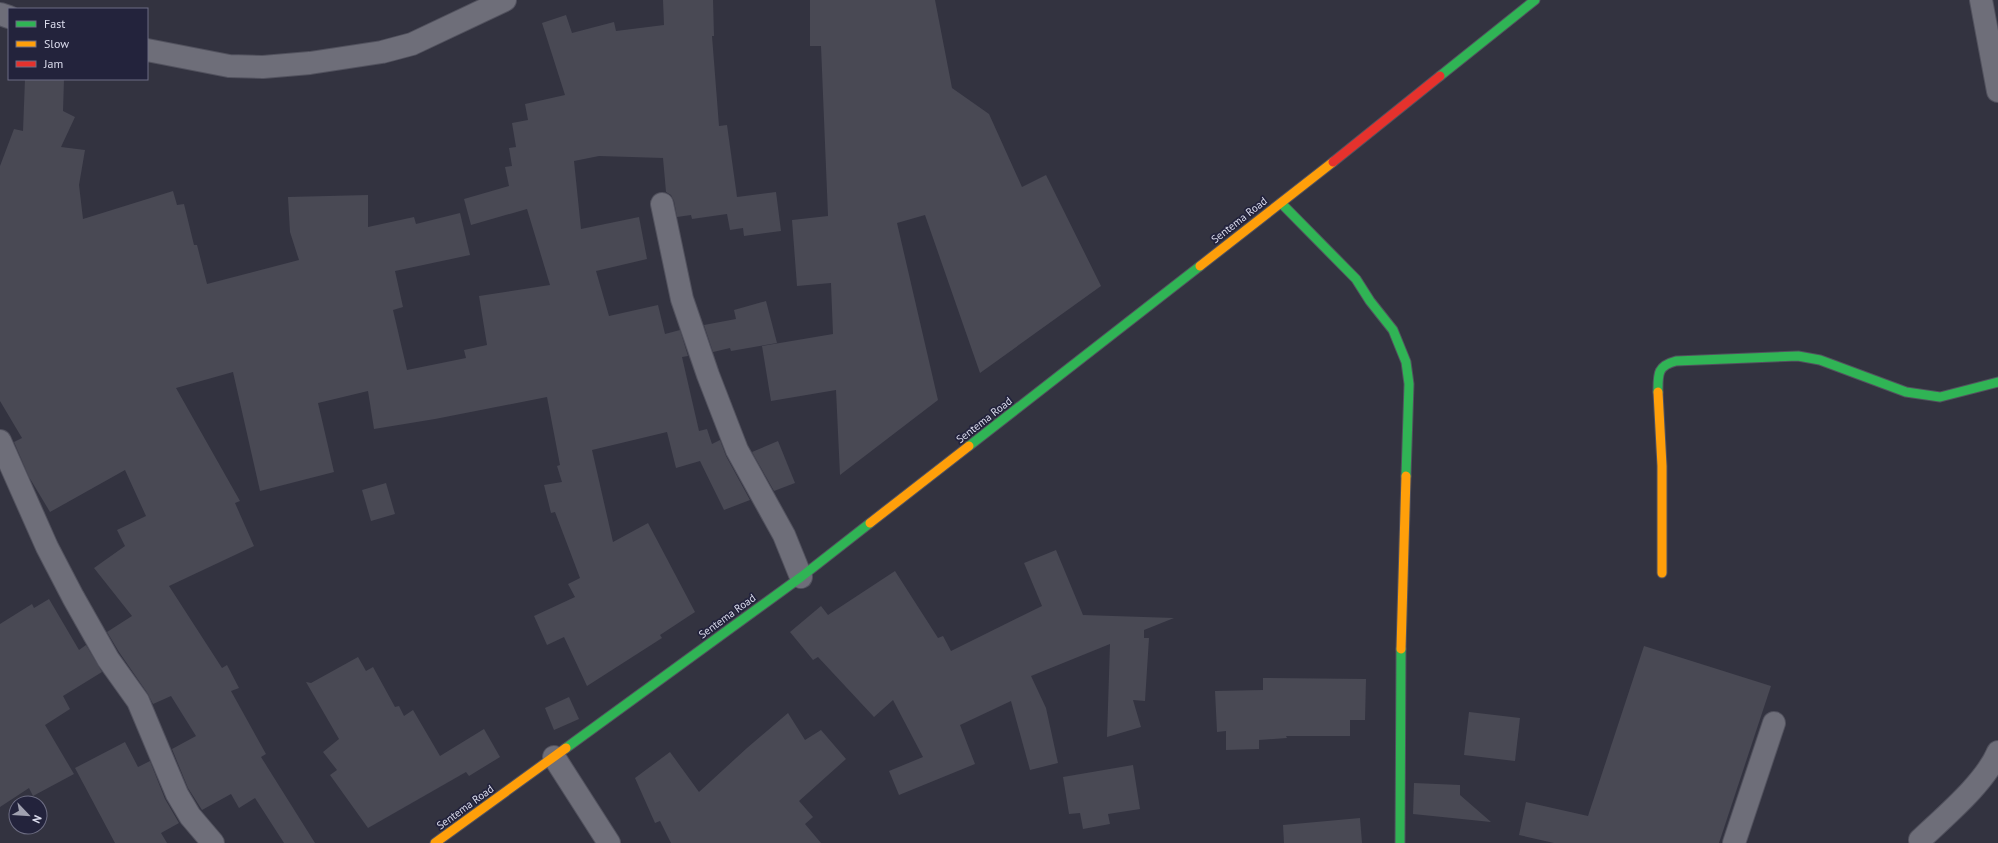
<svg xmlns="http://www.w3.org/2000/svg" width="1998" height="843" font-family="'PT Sans',sans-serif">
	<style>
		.building { fill: #494954 }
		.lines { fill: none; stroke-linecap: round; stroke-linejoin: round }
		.street-casing { stroke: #52525e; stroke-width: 24 }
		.fast-casing { stroke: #52525e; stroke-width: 11 }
		.slow-casing { stroke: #52525e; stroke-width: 11 }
		.jam-casing { stroke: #52525e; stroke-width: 11 }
		.street { stroke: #6e6e79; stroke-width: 22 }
		.fast { stroke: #30b455; stroke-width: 9 }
		.slow { stroke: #ff9f0a; stroke-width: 9 }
		.jam { stroke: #e5322d; stroke-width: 9 }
		.labels { text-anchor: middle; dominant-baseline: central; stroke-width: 3.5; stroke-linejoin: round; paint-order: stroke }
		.street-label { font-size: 11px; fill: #dbdced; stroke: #23233c }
	</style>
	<rect width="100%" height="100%" fill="#333340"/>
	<!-- building -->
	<g class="building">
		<path d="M 663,0 L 713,0 L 714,36 L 712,36 L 719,126 L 727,125 L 737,197 L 776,192 L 781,231 L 744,236 L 743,228 L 730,230 L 727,214 L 692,219 L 691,215 L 677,217 L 674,201 L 671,195 L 666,192 L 663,158 L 599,156 L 574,161 L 581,229 L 639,217 L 647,259 L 596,271 L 609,316 L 658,305 L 665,334 L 680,330 L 688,356 L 682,357 L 699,431 L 707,429 L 712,444 L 720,440 L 726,456 L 750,500 L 724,510 L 700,461 L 676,468 L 667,432 L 592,450 L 613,542 L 648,523 L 695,612 L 660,635 L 662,638 L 587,686 L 564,637 L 547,645 L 534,616 L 575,597 L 568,584 L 580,578 L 555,512 L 551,513 L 544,485 L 562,482 L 557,466 L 560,465 L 547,397 L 435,419 L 374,429 L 368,391 L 318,403 L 334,472 L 260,491 L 233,372 L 176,388 L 240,501 L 235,503 L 254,546 L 169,586 L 222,668 L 227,665 L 239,688 L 231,691 L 266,754 L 261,757 L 315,843 L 284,843 L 255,798 L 239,808 L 231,794 L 202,810 L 188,788 L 172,749 L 196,736 L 171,696 L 153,704 L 148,694 L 119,652 L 107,632 L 132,616 L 94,568 L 125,546 L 117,530 L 146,516 L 125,470 L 50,512 L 29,477 L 14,442 L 22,438 L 0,401 L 0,166 L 14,129 L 23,131 L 25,79 L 64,79 L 63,111 L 75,117 L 61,147 L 85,150 L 79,185 L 83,219 L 173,191 L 177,205 L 184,204 L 194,245 L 197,245 L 207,284 L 299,260 L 290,232 L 288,197 L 368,195 L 368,227 L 414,217 L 416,224 L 460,213 L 470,255 L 395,271 L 403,307 L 393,310 L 407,370 L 466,358 L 464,350 L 487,345 L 479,296 L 550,285 L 527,209 L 471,225 L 464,199 L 509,186 L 505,167 L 512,166 L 509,148 L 516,147 L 512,123 L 528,120 L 525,104 L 565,95 L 542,23 L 566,15 L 572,33 L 614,22 L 616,31 L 664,25 Z"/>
		<path d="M 810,0 L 935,0 L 952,88 L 989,114 L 1022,187 L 1046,175 L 1101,286 L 980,373 L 925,215 L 897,223 L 938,400 L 840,475 L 836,390 L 771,401 L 762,346 L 833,334 L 831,283 L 797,286 L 792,220 L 828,216 L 821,46 L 810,46 Z"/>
		<path d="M 766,301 L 777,343 L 731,351 L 730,348 L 713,352 L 704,325 L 736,319 L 734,310 Z"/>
		<path d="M 778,441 L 795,483 L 774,491 L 752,452 Z"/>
		<path d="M 386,483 L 395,514 L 371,521 L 362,490 Z"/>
		<path d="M 1056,550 L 1083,615 L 1174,618 L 1144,630 L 1144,638 L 1149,638 L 1145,701 L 1133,700 L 1141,727 L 1107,737 L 1110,644 L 1031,676 L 1046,708 L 1058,763 L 1030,770 L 1011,701 L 960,725 L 975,764 L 899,795 L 889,771 L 923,757 L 893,700 L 874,717 L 818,657 L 813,660 L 790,632 L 821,606 L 828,615 L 895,571 L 938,638 L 943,636 L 951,651 L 1042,606 L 1024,563 Z"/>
		<path d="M 49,599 L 79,650 L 86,645 L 102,672 L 63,696 L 70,709 L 45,725 L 74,774 L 33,796 L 29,788 L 0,807 L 0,624 L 32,604 L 34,608 Z"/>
		<path d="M 1644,646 L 1771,686 L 1719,843 L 1554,843 L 1519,835 L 1526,802 L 1588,816 Z"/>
		<path d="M 358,657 L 366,671 L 373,667 L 395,707 L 399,706 L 404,716 L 413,710 L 440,756 L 484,729 L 500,757 L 469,776 L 466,772 L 368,828 L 330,775 L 337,770 L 323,752 L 339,739 L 306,682 L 311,683 Z"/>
		<path d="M 1263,678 L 1366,679 L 1365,720 L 1350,720 L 1350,736 L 1286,736 L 1287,738 L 1259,740 L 1259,749 L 1226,750 L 1226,731 L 1217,732 L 1215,691 L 1263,690 Z"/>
		<path d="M 569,697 L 579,719 L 554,730 L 545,708 Z"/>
		<path d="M 1469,712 L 1520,718 L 1515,761 L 1464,755 Z"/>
		<path d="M 788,713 L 805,740 L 821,730 L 846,759 L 799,801 L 813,817 L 805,824 L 821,843 L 671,843 L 660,821 L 655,823 L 635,778 L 670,752 L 699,792 L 747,748 Z"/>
		<path d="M 125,742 L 138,767 L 150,761 L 165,799 L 179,823 L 161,833 L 167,843 L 115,843 L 75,768 Z"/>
		<path d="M 1133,765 L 1140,809 L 1108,814 L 1110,824 L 1083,829 L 1080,813 L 1069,814 L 1063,777 Z"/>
		<path d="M 1414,783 L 1460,785 L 1460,795 L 1491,822 L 1413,814 Z"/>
		<path d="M 1360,818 L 1362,843 L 1284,843 L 1283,825 Z"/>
	</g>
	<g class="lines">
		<!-- street casing -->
		<g class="street-casing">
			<g id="street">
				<path d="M 1981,0 L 1998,91"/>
				<path d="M 0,14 L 9,17"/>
				<path d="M 147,50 L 229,66 L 263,67 L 310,63 L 382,52 L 412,44 L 505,0"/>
				<path d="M 662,204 L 682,299 L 708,375 L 737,450 L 784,535 L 801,577"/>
				<path d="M 0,441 L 47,547 L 73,597 L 108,659 L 138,701 L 177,794 L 190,816 L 213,843"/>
				<path d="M 554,757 L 609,843"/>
				<path d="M 1920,840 C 1945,816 1985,783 1998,752"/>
				<path d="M 1734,843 L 1774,723"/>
			</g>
		</g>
		<!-- fast casing -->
		<g class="fast-casing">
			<g id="fast">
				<path d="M 1440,76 L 1535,0"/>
				<path d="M 1281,203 L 1356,279 L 1370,301 L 1393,330 L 1406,362 L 1409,384 L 1406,476"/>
				<path d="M 1658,392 C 1658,374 1657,366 1676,361 L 1798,356 L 1820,360 L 1906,392 L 1940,397 L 1998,382"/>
				<path d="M 969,446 L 1200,266"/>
				<path d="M 566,748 L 801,577 L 870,523"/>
				<path d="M 1400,843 L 1401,649"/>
			</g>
		</g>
		<!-- slow casing -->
		<g class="slow-casing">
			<g id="slow">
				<path d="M 1200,266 L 1333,162"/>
				<path d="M 1658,392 L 1662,466 L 1662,573"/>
				<path d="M 870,523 L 969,446"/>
				<path d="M 1401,649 L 1406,476"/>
				<path d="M 435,843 L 566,748"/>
			</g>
		</g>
		<!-- jam casing -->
		<g class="jam-casing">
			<path id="jam" d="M 1333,162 L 1440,76"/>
		</g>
		<!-- street -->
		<use href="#street" class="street"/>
		<!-- fast -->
		<use href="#fast" class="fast"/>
		<!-- slow -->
		<use href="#slow" class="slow"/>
		<!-- jam -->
		<use href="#jam" class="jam"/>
	</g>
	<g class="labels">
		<!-- street labels -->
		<g class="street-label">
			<text transform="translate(1239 220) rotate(-38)">Sentema Road</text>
			<text transform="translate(984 420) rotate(-38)">Sentema Road</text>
			<text transform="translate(727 616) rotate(-36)">Sentema Road</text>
			<text transform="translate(465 807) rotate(-36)">Sentema Road</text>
		</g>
	</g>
	<!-- legend -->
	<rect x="8" y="8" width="140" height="72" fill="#23233c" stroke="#6d6d83"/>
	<rect x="16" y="21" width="20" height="6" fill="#30b455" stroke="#6d6d83"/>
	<text x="44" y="28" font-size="12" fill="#dbdced">Fast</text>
	<rect x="16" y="41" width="20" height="6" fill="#ff9f0a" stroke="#6d6d83"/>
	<text x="44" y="48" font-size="12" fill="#dbdced">Slow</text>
	<rect x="16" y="61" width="20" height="6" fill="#e5322d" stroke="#6d6d83"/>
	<text x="44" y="68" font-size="12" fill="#dbdced">Jam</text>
	<!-- north arrow -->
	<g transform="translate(28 815) rotate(115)"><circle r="19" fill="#23233c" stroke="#6d6d83"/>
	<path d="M0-3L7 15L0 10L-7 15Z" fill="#a0a1b0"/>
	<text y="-6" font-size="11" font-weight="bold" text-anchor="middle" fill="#dbdced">N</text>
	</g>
</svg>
